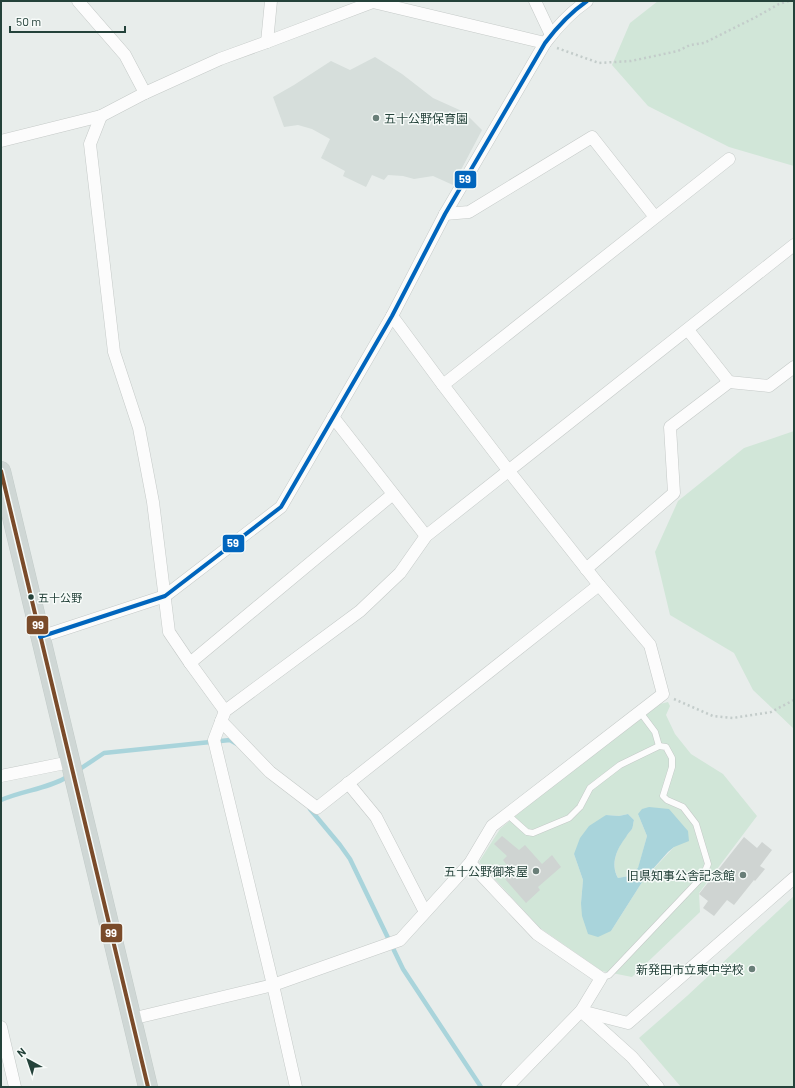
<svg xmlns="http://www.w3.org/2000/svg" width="795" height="1088" font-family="Barlow,'Noto Sans JP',sans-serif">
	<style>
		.built { fill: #d6dedb }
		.green { fill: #d1e6d8; fill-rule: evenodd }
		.water { fill: #a9d4db }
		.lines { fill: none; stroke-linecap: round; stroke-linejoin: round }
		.stream { stroke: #a9d4db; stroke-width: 4.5 }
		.building { fill: #cfd4d2 }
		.lane-casing { stroke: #c5cac8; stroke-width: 7 }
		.street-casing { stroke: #c5cac8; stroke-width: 13 }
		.primary-casing { stroke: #c3ccc9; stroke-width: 20 }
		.path { stroke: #c3ccca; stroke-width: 2.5; stroke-dasharray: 2 3; stroke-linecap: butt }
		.lane { stroke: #fcfcfc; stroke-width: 6 }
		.street { stroke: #fcfcfc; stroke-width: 12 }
		.primary { stroke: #cfd7d5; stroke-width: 19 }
		.bus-1-casing { stroke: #f7fbf9; stroke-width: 7 }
		.bus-2-casing { stroke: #f7fbf9; stroke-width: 7 }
		.bus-1 { stroke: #7a4b2a; stroke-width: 4 }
		.bus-2 { stroke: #0065bd; stroke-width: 4 }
		.poi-dot { fill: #697e78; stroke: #f7fbf9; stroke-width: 1.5 }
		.bus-dot { fill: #24423a; stroke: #f7fbf9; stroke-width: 1.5 }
		.labels { text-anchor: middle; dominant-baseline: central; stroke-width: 3; stroke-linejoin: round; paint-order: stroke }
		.bus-label { font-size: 11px; fill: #24423a; stroke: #f7fbf9; text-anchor: start }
		.poi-label { font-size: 12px; fill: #24423a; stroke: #f7fbf9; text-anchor: end }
		.line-badge { stroke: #f7fbf9; stroke-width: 1.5 }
		.badge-label { font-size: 11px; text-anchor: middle; font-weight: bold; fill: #fff }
	</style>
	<rect width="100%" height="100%" fill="#e8edeb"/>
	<!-- built -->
	<path class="built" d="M 375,57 L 402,74 L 433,98 L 464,112 L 482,130 L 453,185 L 433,176 L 414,179 L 403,176 L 388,175 L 384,180 L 372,175 L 366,187 L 343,176 L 345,171 L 321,158 L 330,139 L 312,129 L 298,125 L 284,127 L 273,97 L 294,85 L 331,61 L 350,70 Z"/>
	<!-- green -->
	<g class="green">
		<path d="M 658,1 L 794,1 L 794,166 L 729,147 L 648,106 L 612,65 L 630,23 Z"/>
		<path d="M 794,431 L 794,729 L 753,690 L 734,653 L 670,615 L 655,552 L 678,501 L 744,448 Z"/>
		<path d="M 668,702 L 670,706 L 666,715 L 675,734 L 691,754 L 723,774 L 757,816 L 699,893 L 700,912 L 632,977 L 602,971 L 540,928 L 479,862 L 500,829 L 525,808 L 660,704 ZM 628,814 L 634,820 C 633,823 633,827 632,829 C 630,832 627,834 626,836 C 617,849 610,863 618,878 L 629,876 L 638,869 L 647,836 L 638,814 L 674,847 L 644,879 L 611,931 L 581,903 L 583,880 L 574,854 L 606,815 L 619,816 Z"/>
		<path d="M 794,896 L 794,1087 L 681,1087 L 639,1038 L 687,996 Z"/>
	</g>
	<!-- water -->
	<path class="water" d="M 649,807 L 669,809 L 688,831 L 689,841 L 674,847 L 668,852 L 644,879 L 611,931 L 598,937 L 588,934 L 582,916 L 581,903 L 583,880 L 574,854 L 580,838 L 589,826 L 606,815 L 619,816 L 628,814 L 634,820 C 633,823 633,827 632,829 C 630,832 627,834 626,837 C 617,849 610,863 618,878 L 629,876 L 638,868 L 647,836 L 638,814 L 642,809 Z"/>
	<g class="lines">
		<!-- stream -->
		<g class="stream">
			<path d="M 77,771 L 104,753 L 230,740 L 237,744"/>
			<path d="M 1,800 C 24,790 48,789 69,776"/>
			<path d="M 310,809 L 340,845 L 350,859 L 403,969 L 481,1087"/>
		</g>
	</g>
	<!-- building -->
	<g class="building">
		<path d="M 502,836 L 519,850 L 525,845 L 542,864 L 552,855 L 561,867 L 538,887 L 540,890 L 526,903 L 505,879 L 512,872 L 503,860 L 507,856 L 494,844 Z"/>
		<path d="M 744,837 L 757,848 L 762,842 L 772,850 L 760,866 L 765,869 L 755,881 L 754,880 L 734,905 L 727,900 L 714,916 L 703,908 L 708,901 L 699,894 Z"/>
	</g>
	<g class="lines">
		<!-- lane casing -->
		<g class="lane-casing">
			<g id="lane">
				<path d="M 640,712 L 655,732 L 659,746"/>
				<path d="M 508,815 L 527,832 L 533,833 L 569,818 L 580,807 L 590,788 L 620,765 L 659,746 L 666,747 L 672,758 L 672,767 L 663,796 L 667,800 L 683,807 L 696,824 L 708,864 L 703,876 L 609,975 L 601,978"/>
			</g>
		</g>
		<!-- street casing -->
		<g class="street-casing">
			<g id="street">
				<path d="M 78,1 L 125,55 L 145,93"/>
				<path d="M 535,1 L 551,35"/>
				<path d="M 267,42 L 271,1"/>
				<path d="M 101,116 L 90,144 L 114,352 L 139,428 L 153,502 L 169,632 L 190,663 L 225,711"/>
				<path d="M 1,141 L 101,116 L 145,93 L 220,59 L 267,42 L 373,2 L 545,43"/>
				<path d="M 445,214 L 469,212 L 592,137 L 655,217"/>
				<path d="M 688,330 L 729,382"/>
				<path d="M 443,385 L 729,159"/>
				<path d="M 333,417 L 426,536"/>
				<path d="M 586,569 L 674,493 L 670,427 L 729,382 L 769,386 L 794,367"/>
				<path d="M 40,637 L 165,596 L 281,507 L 392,316 L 445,214 L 545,43 C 557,27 571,12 587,1"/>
				<path d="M 190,663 L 393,494"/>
				<path d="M 221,721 L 270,772 L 317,808 L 599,585"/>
				<path d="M 1,776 L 70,762"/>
				<path d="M 348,783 L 376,817 L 425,912"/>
				<path d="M 470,863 L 537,934 L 601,978 L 581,1011 L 507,1087"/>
				<path d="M 581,1011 L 628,1023 L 794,878"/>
				<path d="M 582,1012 L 632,1057 L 658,1087"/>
				<path d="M 131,1019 L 273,985 L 400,940 L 470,863 L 492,826 L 663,694 L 650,645 L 599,585 L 508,470 L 443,385 L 392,316"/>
				<path d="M 1,1027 L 15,1087"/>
				<path d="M 296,1087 L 273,985 L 214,740 L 225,711 L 360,611 L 400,573 L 426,536 L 794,245"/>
			</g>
		</g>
		<!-- primary casing -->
		<g class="primary-casing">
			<path id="primary" d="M 1,471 L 148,1087"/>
		</g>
		<!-- path -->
		<g class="path">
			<path d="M 557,48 L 599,63 L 631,61 L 678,51 L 690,45 L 704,43 L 756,17 L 779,4 L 789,1"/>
			<path d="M 674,699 L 713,716 L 733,718 L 771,712 L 794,700"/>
		</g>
		<!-- lane -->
		<use href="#lane" class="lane"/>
		<!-- street -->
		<use href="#street" class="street"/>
		<!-- primary -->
		<use href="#primary" class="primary"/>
		<!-- bus-1 casing -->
		<g class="bus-1-casing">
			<path id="bus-1" d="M 1,471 L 148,1087"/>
		</g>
		<!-- bus-2 casing -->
		<g class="bus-2-casing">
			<path id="bus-2" d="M 40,637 L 165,596 L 281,507 L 392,316 L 445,214 L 545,43 C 557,27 571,12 587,1"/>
		</g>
		<!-- bus-1 -->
		<use href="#bus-1" class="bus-1"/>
		<!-- bus-2 -->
		<use href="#bus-2" class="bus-2"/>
	</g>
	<!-- markers -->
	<g class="poi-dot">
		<circle cx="376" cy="118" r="4"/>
		<circle cx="536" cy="871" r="4"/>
		<circle cx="743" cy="875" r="4"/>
		<circle cx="752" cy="969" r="4"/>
	</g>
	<circle class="bus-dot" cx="31" cy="597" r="3.5"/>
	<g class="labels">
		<!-- bus labels -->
		<g class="bus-label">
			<text x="38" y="597">五十公野</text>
		</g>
		<!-- poi labels -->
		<g class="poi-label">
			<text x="384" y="118" text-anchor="start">五十公野保育園</text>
			<text x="528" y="871">五十公野御茶屋</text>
			<text x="735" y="875">旧県知事公舎記念館</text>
			<text x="744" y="969">新発田市立東中学校</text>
		</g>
	</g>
	<g class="line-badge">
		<rect x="454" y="170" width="23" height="19" rx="4" fill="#0065bd"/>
		<rect x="222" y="534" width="23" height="19" rx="4" fill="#0065bd"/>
		<rect x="26" y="615" width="23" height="20" rx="4" fill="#7a4b2a"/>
		<rect x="100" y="923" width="23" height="20" rx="4" fill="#7a4b2a"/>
	</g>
	<g class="badge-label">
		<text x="465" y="183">59</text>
		<text x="233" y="547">59</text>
		<text x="38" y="629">99</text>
		<text x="111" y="937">99</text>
	</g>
	<!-- border -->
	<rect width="795" height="1088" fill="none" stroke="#24423a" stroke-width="4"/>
	<!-- north arrow -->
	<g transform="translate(28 1060) rotate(320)" stroke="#f7fbf9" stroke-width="3" paint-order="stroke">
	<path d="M0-3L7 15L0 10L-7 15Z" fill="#24423a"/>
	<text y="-6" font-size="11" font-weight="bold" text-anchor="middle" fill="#24423a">N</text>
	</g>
	<!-- scale -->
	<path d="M10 26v6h115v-6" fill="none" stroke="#24423a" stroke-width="2"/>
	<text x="16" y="26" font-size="12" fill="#24423a" stroke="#f7fbf9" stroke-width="3" paint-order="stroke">50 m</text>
</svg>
